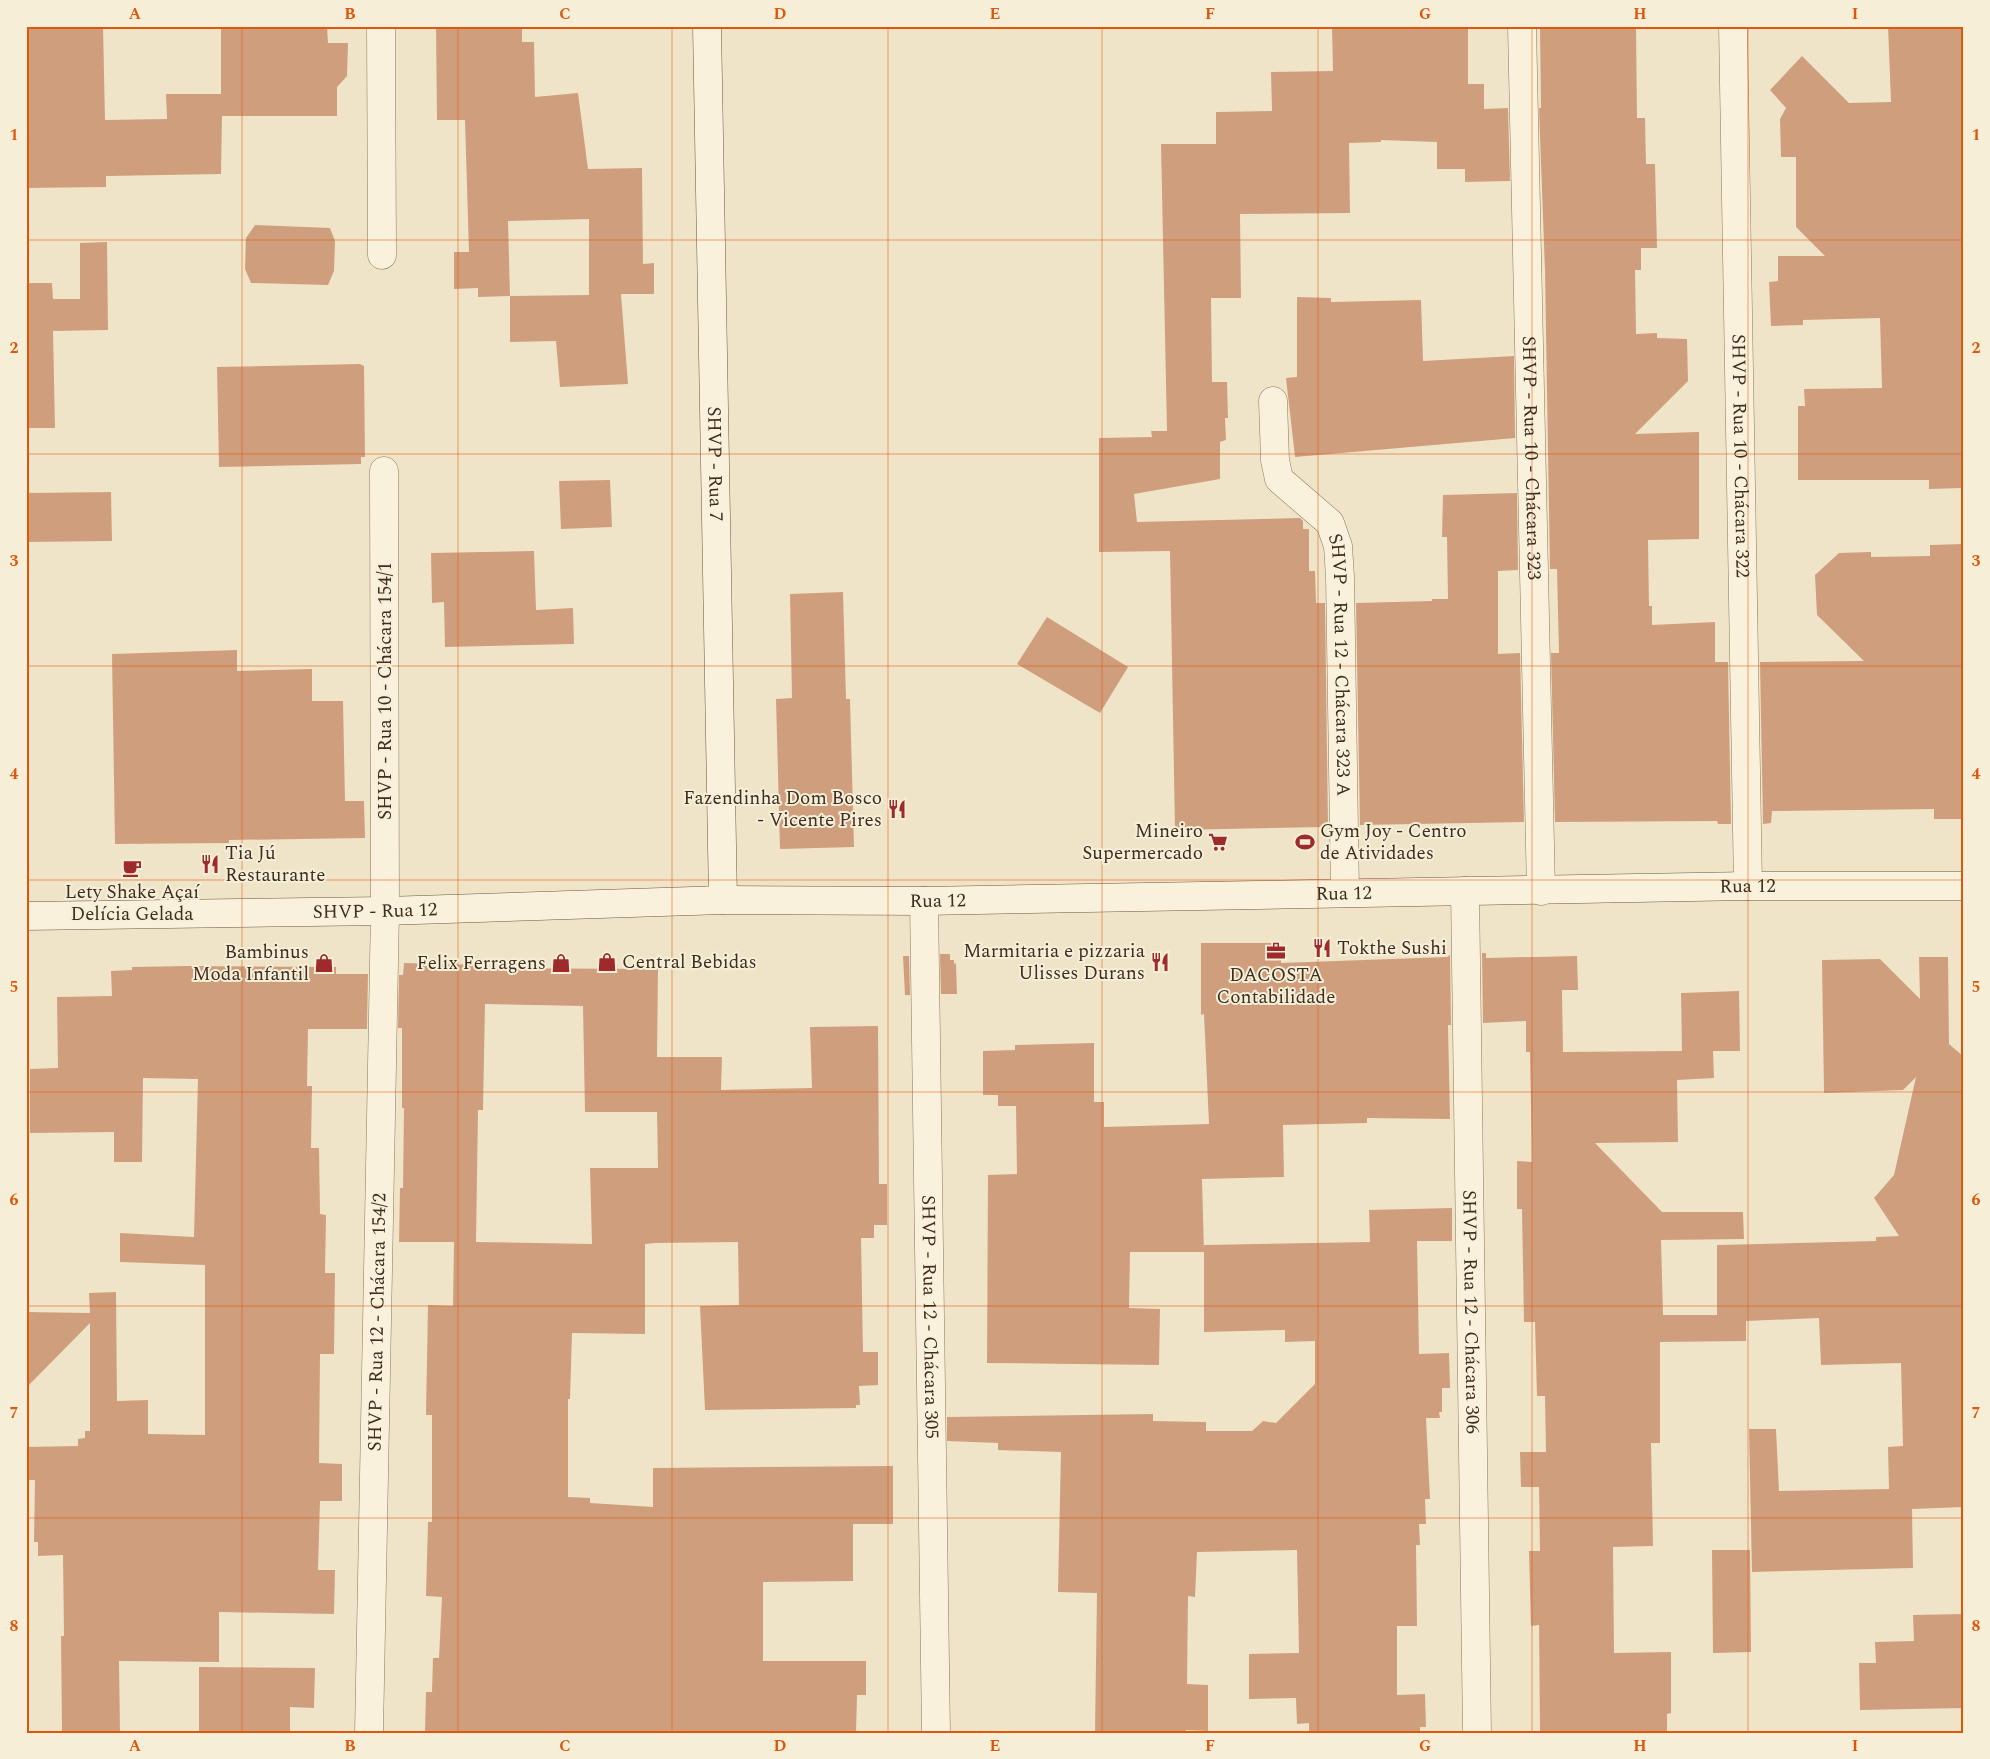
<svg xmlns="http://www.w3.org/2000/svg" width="1990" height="1759" font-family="Spectral,serif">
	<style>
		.building { fill: #cf9f7d; fill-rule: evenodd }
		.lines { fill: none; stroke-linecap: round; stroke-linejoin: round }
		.street-casing { stroke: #8d765c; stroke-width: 29 }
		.secondary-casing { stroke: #6f573f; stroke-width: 29 }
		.street { stroke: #faf1dc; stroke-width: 28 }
		.secondary { stroke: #faf1dc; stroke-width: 28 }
		.grid { fill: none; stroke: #df570d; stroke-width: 1; stroke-opacity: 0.55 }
		.labels { text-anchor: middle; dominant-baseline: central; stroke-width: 4; stroke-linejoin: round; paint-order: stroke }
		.street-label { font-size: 19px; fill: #3d2e20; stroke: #f7eed8 }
		.poi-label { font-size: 19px; fill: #3d2e20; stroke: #f7eed8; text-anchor: end }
		.neatline { fill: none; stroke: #df570d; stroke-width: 2 }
		.grid-label { font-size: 16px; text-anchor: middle; font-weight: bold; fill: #df570d }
	</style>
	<rect width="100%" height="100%" fill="#f0e4c8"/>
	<!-- building -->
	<g class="building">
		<path d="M 26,26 L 103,26 L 105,120 L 167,119 L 166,94 L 221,94 L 221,26 L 327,26 L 328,43 L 348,43 L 347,76 L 337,87 L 337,116 L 222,116 L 221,174 L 106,176 L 106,187 L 26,188 Z"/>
		<path d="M 436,26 L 522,26 L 522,42 L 534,42 L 535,97 L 578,93 L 588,169 L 642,168 L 643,264 L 654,263 L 654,294 L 621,294 L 628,384 L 560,387 L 556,341 L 510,342 L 510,296 L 589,295 L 589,219 L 508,221 L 510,296 L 478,297 L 478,288 L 454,289 L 454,252 L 469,252 L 465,120 L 437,120 Z"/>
		<path d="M 1332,26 L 1468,26 L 1468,84 L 1484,84 L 1484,109 L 1508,108 L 1510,181 L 1465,182 L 1465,169 L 1437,169 L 1437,142 L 1381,140 L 1381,142 L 1349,143 L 1350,213 L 1240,214 L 1241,298 L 1211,298 L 1212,382 L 1227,382 L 1228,418 L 1225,418 L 1226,440 L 1220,442 L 1220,479 L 1134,494 L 1137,522 L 1300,518 L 1303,521 L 1303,529 L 1309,529 L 1309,571 L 1315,571 L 1316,603 L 1325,603 L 1328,825 L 1326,827 L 1175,830 L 1170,551 L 1099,552 L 1099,438 L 1152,437 L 1151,431 L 1167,431 L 1161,144 L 1216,144 L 1216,112 L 1272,111 L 1271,72 L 1333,71 Z"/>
		<path d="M 1540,26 L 1636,26 L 1637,118 L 1645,118 L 1646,164 L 1655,164 L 1657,248 L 1641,248 L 1641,270 L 1635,270 L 1636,334 L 1657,333 L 1657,338 L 1687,339 L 1688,381 L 1635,434 L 1699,432 L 1699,539 L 1648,540 L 1649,606 L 1652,606 L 1652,625 L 1715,622 L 1715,662 L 1728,662 L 1731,824 L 1718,824 L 1717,821 L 1555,822 L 1551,653 L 1559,653 L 1557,569 L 1550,569 L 1545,271 L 1539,108 L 1541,108 Z"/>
		<path d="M 1888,26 L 1964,26 L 1964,488 L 1929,489 L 1929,480 L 1798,480 L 1798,406 L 1805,406 L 1804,389 L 1882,388 L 1880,318 L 1803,320 L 1803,325 L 1771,326 L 1769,282 L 1778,281 L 1778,256 L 1825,256 L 1796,227 L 1796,157 L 1781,157 L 1780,119 L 1786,108 L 1770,90 L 1802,56 L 1849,103 L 1891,102 Z"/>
		<path d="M 255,225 L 330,228 L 335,241 L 334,271 L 328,285 L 251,283 L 245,269 L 246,238 Z"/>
		<path d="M 107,242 L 108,330 L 53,331 L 55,428 L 26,428 L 26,283 L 52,283 L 53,299 L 80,299 L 80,243 Z"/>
		<path d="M 1297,297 L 1331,298 L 1331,302 L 1421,300 L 1423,361 L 1514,356 L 1515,438 L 1295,457 L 1286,378 L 1297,377 Z"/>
		<path d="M 360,364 L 364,366 L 365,457 L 361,457 L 361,464 L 219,467 L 217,367 Z"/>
		<path d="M 610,480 L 612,527 L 561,529 L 559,481 Z"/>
		<path d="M 111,492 L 112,541 L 26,542 L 26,493 Z"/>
		<path d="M 1517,493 L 1518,570 L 1498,571 L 1498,654 L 1520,653 L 1524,822 L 1360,825 L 1356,603 L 1432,601 L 1432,599 L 1448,599 L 1447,537 L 1442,537 L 1443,495 Z"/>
		<path d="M 1964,544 L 1964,819 L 1934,819 L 1934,809 L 1772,811 L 1771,823 L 1763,824 L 1760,662 L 1864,661 L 1817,615 L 1815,575 L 1839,553 L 1871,552 L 1871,557 L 1930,556 L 1930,545 Z"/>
		<path d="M 534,551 L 536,610 L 573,608 L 574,644 L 445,647 L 444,602 L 432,603 L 431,553 Z"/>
		<path d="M 843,592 L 846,699 L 850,699 L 854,847 L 780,849 L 776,699 L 792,698 L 790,594 Z"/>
		<path d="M 1047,617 L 1128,667 L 1100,713 L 1017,664 Z"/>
		<path d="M 237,650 L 237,671 L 312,669 L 312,701 L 343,701 L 345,801 L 364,801 L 365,838 L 229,840 L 229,843 L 115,844 L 112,654 Z"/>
		<path d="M 1201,943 L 1273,943 L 1274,960 L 1281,960 L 1281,963 L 1447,957 L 1450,955 L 1451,1025 L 1448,1025 L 1450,1119 L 1367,1118 L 1367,1123 L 1283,1125 L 1284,1177 L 1202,1179 L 1204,1252 L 1204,1245 L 1370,1242 L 1369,1210 L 1452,1208 L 1452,1241 L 1417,1241 L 1419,1354 L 1449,1353 L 1450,1388 L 1442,1388 L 1442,1412 L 1439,1412 L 1440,1418 L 1426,1418 L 1430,1499 L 1425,1499 L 1426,1524 L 1419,1524 L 1420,1545 L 1416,1545 L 1417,1626 L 1397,1626 L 1397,1695 L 1425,1694 L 1426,1727 L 1420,1727 L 1420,1733 L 1309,1733 L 1309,1723 L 1297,1724 L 1296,1698 L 1249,1699 L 1249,1654 L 1299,1653 L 1297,1550 L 1197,1552 L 1195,1597 L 1188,1596 L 1187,1684 L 1208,1685 L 1208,1731 L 1186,1730 L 1186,1733 L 1095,1733 L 1097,1593 L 1058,1592 L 1061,1452 L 998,1450 L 998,1443 L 947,1441 L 947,1417 L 1153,1414 L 1153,1421 L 1206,1422 L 1206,1431 L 1252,1431 L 1263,1421 L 1276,1423 L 1315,1384 L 1315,1341 L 1285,1342 L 1285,1330 L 1204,1332 L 1204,1252 L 1130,1252 L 1129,1308 L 1160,1309 L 1159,1365 L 987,1363 L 988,1175 L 1017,1174 L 1016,1106 L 998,1106 L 998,1095 L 983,1095 L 983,1051 L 1015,1050 L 1015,1045 L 1094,1043 L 1094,1102 L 1104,1102 L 1104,1127 L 1209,1124 L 1204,1014 L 1201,1015 Z"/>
		<path d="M 1482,953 L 1486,953 L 1486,958 L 1577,956 L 1578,990 L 1562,990 L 1563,1052 L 1682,1051 L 1681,993 L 1739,991 L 1740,1051 L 1713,1051 L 1714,1078 L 1677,1080 L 1678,1142 L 1595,1143 L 1662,1212 L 1743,1212 L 1744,1239 L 1661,1240 L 1663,1315 L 1717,1315 L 1717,1245 L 1876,1241 L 1876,1237 L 1899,1236 L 1874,1198 L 1894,1175 L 1916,1077 L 1903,1090 L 1824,1093 L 1822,960 L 1880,959 L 1920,999 L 1919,957 L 1948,957 L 1949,1044 L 1964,1057 L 1964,1507 L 1912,1509 L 1913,1568 L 1752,1572 L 1749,1429 L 1776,1429 L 1779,1491 L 1889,1489 L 1888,1447 L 1903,1446 L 1901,1363 L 1821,1365 L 1819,1318 L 1746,1321 L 1746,1341 L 1660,1342 L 1660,1443 L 1651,1443 L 1653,1546 L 1613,1547 L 1614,1653 L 1671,1652 L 1671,1713 L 1667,1714 L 1667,1733 L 1540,1733 L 1539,1625 L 1531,1626 L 1529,1551 L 1540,1551 L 1539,1487 L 1521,1487 L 1520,1452 L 1546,1452 L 1545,1396 L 1537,1396 L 1535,1322 L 1524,1322 L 1522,1209 L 1517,1209 L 1517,1161 L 1532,1162 L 1530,1052 L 1526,1052 L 1526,1021 L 1483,1023 Z"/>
		<path d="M 940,954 L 950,954 L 950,960 L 954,960 L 954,964 L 956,963 L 957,994 L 941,994 Z"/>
		<path d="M 903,956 L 909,956 L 910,995 L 905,995 Z"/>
		<path d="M 404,963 L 485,965 L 485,968 L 658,969 L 657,1057 L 722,1057 L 721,1090 L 812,1088 L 810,1027 L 878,1026 L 879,1184 L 887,1184 L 887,1225 L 874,1225 L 874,1238 L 861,1238 L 863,1352 L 878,1352 L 878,1385 L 859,1386 L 860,1405 L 856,1405 L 856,1408 L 705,1410 L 700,1306 L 739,1305 L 738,1242 L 656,1243 L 645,1244 L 645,1334 L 572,1333 L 570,1399 L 568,1399 L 568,1497 L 590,1498 L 590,1503 L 653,1507 L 653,1468 L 893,1466 L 893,1524 L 853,1524 L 853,1581 L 763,1582 L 763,1661 L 866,1661 L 866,1695 L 857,1695 L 856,1733 L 425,1733 L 426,1692 L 432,1692 L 433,1658 L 439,1658 L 442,1597 L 426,1596 L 428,1522 L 432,1522 L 432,1415 L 426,1415 L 428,1305 L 453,1306 L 454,1242 L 399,1242 L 400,1188 L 403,1188 L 404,1108 L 402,1108 L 402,1028 L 398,1028 L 399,975 L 403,975 ZM 485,1004 L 583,1006 L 585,1112 L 657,1112 L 658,1168 L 590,1168 L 592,1244 L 476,1242 L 478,1110 L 483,1110 Z"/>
		<path d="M 187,966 L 336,967 L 336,974 L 368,974 L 367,1029 L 308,1029 L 307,1086 L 312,1086 L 311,1148 L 319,1148 L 320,1214 L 326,1215 L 325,1273 L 335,1273 L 334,1354 L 320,1354 L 319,1463 L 342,1464 L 342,1501 L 320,1501 L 318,1570 L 335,1570 L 334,1614 L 219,1612 L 219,1662 L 119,1661 L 120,1731 L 62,1731 L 61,1636 L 64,1636 L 63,1555 L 38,1556 L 38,1542 L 34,1542 L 35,1480 L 26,1480 L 26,1447 L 78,1446 L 78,1439 L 85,1438 L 85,1431 L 90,1431 L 90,1323 L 26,1388 L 26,1312 L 90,1313 L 89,1293 L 116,1292 L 117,1401 L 148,1400 L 148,1434 L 205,1435 L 205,1265 L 120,1262 L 120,1233 L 194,1237 L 198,1079 L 143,1078 L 142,1162 L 114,1162 L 114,1132 L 30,1133 L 30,1069 L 58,1068 L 57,997 L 112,996 L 111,971 L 132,970 L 132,967 Z"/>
		<path d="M 1712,1550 L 1750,1550 L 1751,1652 L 1713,1653 Z"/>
		<path d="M 1964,1614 L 1964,1708 L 1860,1710 L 1859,1663 L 1876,1663 L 1875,1642 L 1914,1641 L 1913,1615 Z"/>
		<path d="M 199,1667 L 315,1668 L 314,1708 L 290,1707 L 290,1733 L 199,1733 Z"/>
	</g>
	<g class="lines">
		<!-- street casing -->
		<g class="street-casing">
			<g id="street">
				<path d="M 381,26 L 382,255"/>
				<path id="s1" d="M 1522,26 L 1541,891"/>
				<path id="s2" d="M 1733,26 L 1748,886"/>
				<path id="s3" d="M 1273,401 L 1275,460 L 1279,479 L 1330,523 L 1338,546 L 1340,577 L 1345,893"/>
				<path id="s4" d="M 1465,891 L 1477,1733"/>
				<path id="s5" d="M 924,901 L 936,1733"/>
				<path id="s6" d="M 369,1733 L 385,911 L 384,471"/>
			</g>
		</g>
		<!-- secondary casing -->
		<g class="secondary-casing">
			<g id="secondary">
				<path id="s7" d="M 707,26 L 723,900"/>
				<path id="s8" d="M 26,916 L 385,911 L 723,900 L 924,901 L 1748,886 L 1964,886"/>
			</g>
		</g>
		<!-- street -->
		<use href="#street" class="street"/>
		<!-- secondary -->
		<use href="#secondary" class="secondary"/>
	</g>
	<!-- grid -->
	<path class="grid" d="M 242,26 L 242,1733M 458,26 L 458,1733M 672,26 L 672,1733M 888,26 L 888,1733M 1102,26 L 1102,1733M 1318,26 L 1318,1733M 1532,26 L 1532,1733M 1748,26 L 1748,1733M 26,240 L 1964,240M 26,454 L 1964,454M 26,666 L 1964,666M 26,880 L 1964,880M 26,1092 L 1964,1092M 26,1306 L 1964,1306M 26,1518 L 1964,1518"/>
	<!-- icons -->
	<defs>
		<g id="restaurant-bare" transform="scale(1.5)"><path d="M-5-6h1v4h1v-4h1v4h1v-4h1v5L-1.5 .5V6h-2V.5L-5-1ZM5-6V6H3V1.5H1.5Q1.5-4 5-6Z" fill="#9e2a2b" stroke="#f7eed8" stroke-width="2.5" paint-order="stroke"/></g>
		<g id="supermarket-bare" transform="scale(1.5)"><path d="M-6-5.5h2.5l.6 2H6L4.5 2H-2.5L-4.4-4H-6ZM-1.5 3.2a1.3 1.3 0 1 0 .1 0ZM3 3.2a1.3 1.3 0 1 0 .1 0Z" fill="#9e2a2b" stroke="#f7eed8" stroke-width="2.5" paint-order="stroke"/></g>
		<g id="stadium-bare" transform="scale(1.5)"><path d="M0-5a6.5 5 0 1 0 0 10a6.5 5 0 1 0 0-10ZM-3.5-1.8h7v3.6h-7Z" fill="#9e2a2b" stroke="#f7eed8" stroke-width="2.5" paint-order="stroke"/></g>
		<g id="cafe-bare" transform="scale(1.5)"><path d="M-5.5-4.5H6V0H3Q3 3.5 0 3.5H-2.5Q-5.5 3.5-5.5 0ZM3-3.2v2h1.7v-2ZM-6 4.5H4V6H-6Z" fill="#9e2a2b" stroke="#f7eed8" stroke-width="2.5" paint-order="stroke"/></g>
		<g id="office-bare" transform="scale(1.5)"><path d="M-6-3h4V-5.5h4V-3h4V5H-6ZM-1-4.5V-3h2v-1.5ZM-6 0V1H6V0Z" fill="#9e2a2b" stroke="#f7eed8" stroke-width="2.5" paint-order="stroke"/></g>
		<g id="shop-bare" transform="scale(1.5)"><path d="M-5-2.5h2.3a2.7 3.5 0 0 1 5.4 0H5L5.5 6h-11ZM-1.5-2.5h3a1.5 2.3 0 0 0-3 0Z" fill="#9e2a2b" stroke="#f7eed8" stroke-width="2.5" paint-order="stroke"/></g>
	</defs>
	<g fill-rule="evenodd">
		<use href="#restaurant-bare" x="897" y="809"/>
		<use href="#supermarket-bare" x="1218" y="842"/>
		<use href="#stadium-bare" x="1305" y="842"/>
		<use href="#restaurant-bare" x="210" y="864"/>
		<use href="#cafe-bare" x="132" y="868"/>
		<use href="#restaurant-bare" x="1322" y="948"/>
		<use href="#office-bare" x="1276" y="951"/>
		<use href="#shop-bare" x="607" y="962"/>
		<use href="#restaurant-bare" x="1160" y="962"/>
		<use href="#shop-bare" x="324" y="963"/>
		<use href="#shop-bare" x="561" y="963"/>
	</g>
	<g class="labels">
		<!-- street labels -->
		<g class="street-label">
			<text stroke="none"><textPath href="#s2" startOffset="430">SHVP - Rua 10 - Chácara 322</textPath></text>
			<text stroke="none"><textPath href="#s1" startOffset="432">SHVP - Rua 10 - Chácara 323</textPath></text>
			<text stroke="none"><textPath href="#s7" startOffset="438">SHVP - Rua 7</textPath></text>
			<text stroke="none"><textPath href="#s3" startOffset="289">SHVP - Rua 12 - Chácara 323 A</textPath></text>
			<text transform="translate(385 691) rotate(-90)">SHVP - Rua 10 - Chácara 154/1</text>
			<text stroke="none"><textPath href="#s8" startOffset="1722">Rua 12</textPath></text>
			<text stroke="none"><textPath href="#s8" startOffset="1318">Rua 12</textPath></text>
			<text stroke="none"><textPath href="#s8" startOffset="912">Rua 12</textPath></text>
			<text stroke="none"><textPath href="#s8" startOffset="349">SHVP - Rua 12</textPath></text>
			<text stroke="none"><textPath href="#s4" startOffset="421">SHVP - Rua 12 - Chácara 306</textPath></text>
			<text stroke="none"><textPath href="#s5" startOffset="416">SHVP - Rua 12 - Chácara 305</textPath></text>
			<text stroke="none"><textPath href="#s6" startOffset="411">SHVP - Rua 12 - Chácara 154/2</textPath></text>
		</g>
		<!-- poi labels -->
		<g class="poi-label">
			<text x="882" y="798">Fazendinha Dom Bosco<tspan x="882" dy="22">- Vicente Pires</tspan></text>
			<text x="1203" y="831">Mineiro<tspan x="1203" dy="22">Supermercado</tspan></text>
			<text x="1320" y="831" text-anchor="start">Gym Joy - Centro<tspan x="1320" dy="22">de Atividades</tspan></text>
			<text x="225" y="853" text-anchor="start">Tia Jú<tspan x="225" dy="22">Restaurante</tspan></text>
			<text x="132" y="892" text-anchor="middle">Lety Shake Açaí<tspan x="132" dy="22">Delícia Gelada</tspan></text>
			<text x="1337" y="948" text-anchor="start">Tokthe Sushi</text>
			<text x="1145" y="951">Marmitaria e pizzaria<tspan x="1145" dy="22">Ulisses Durans</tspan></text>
			<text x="309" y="952">Bambinus<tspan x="309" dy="22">Moda Infantil</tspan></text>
			<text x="622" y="962" text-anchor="start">Central Bebidas</text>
			<text x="546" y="963">Felix Ferragens</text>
			<text x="1276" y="975" text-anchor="middle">DACOSTA<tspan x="1276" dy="22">Contabilidade</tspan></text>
		</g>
	</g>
	<!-- border -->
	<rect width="1990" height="1759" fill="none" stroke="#f7eed8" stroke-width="55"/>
	<rect x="28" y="28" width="1934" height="1704" class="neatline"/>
	<g class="grid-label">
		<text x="135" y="19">A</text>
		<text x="350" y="19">B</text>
		<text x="565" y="19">C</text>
		<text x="780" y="19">D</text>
		<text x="995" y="19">E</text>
		<text x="1210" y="19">F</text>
		<text x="1425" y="19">G</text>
		<text x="1640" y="19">H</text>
		<text x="1855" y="19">I</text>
		<text x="14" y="140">1</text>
		<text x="1976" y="140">1</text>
		<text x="14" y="353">2</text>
		<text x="1976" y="353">2</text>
		<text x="14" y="566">3</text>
		<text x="1976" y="566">3</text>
		<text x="14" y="779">4</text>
		<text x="1976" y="779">4</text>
		<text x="14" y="992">5</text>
		<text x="1976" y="992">5</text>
		<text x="14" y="1205">6</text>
		<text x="1976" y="1205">6</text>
		<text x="14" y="1418">7</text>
		<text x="1976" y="1418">7</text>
		<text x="14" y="1631">8</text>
		<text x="1976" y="1631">8</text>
		<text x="135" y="1751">A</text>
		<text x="350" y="1751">B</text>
		<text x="565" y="1751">C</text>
		<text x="780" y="1751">D</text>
		<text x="995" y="1751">E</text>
		<text x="1210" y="1751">F</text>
		<text x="1425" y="1751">G</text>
		<text x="1640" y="1751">H</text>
		<text x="1855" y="1751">I</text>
	</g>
</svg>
